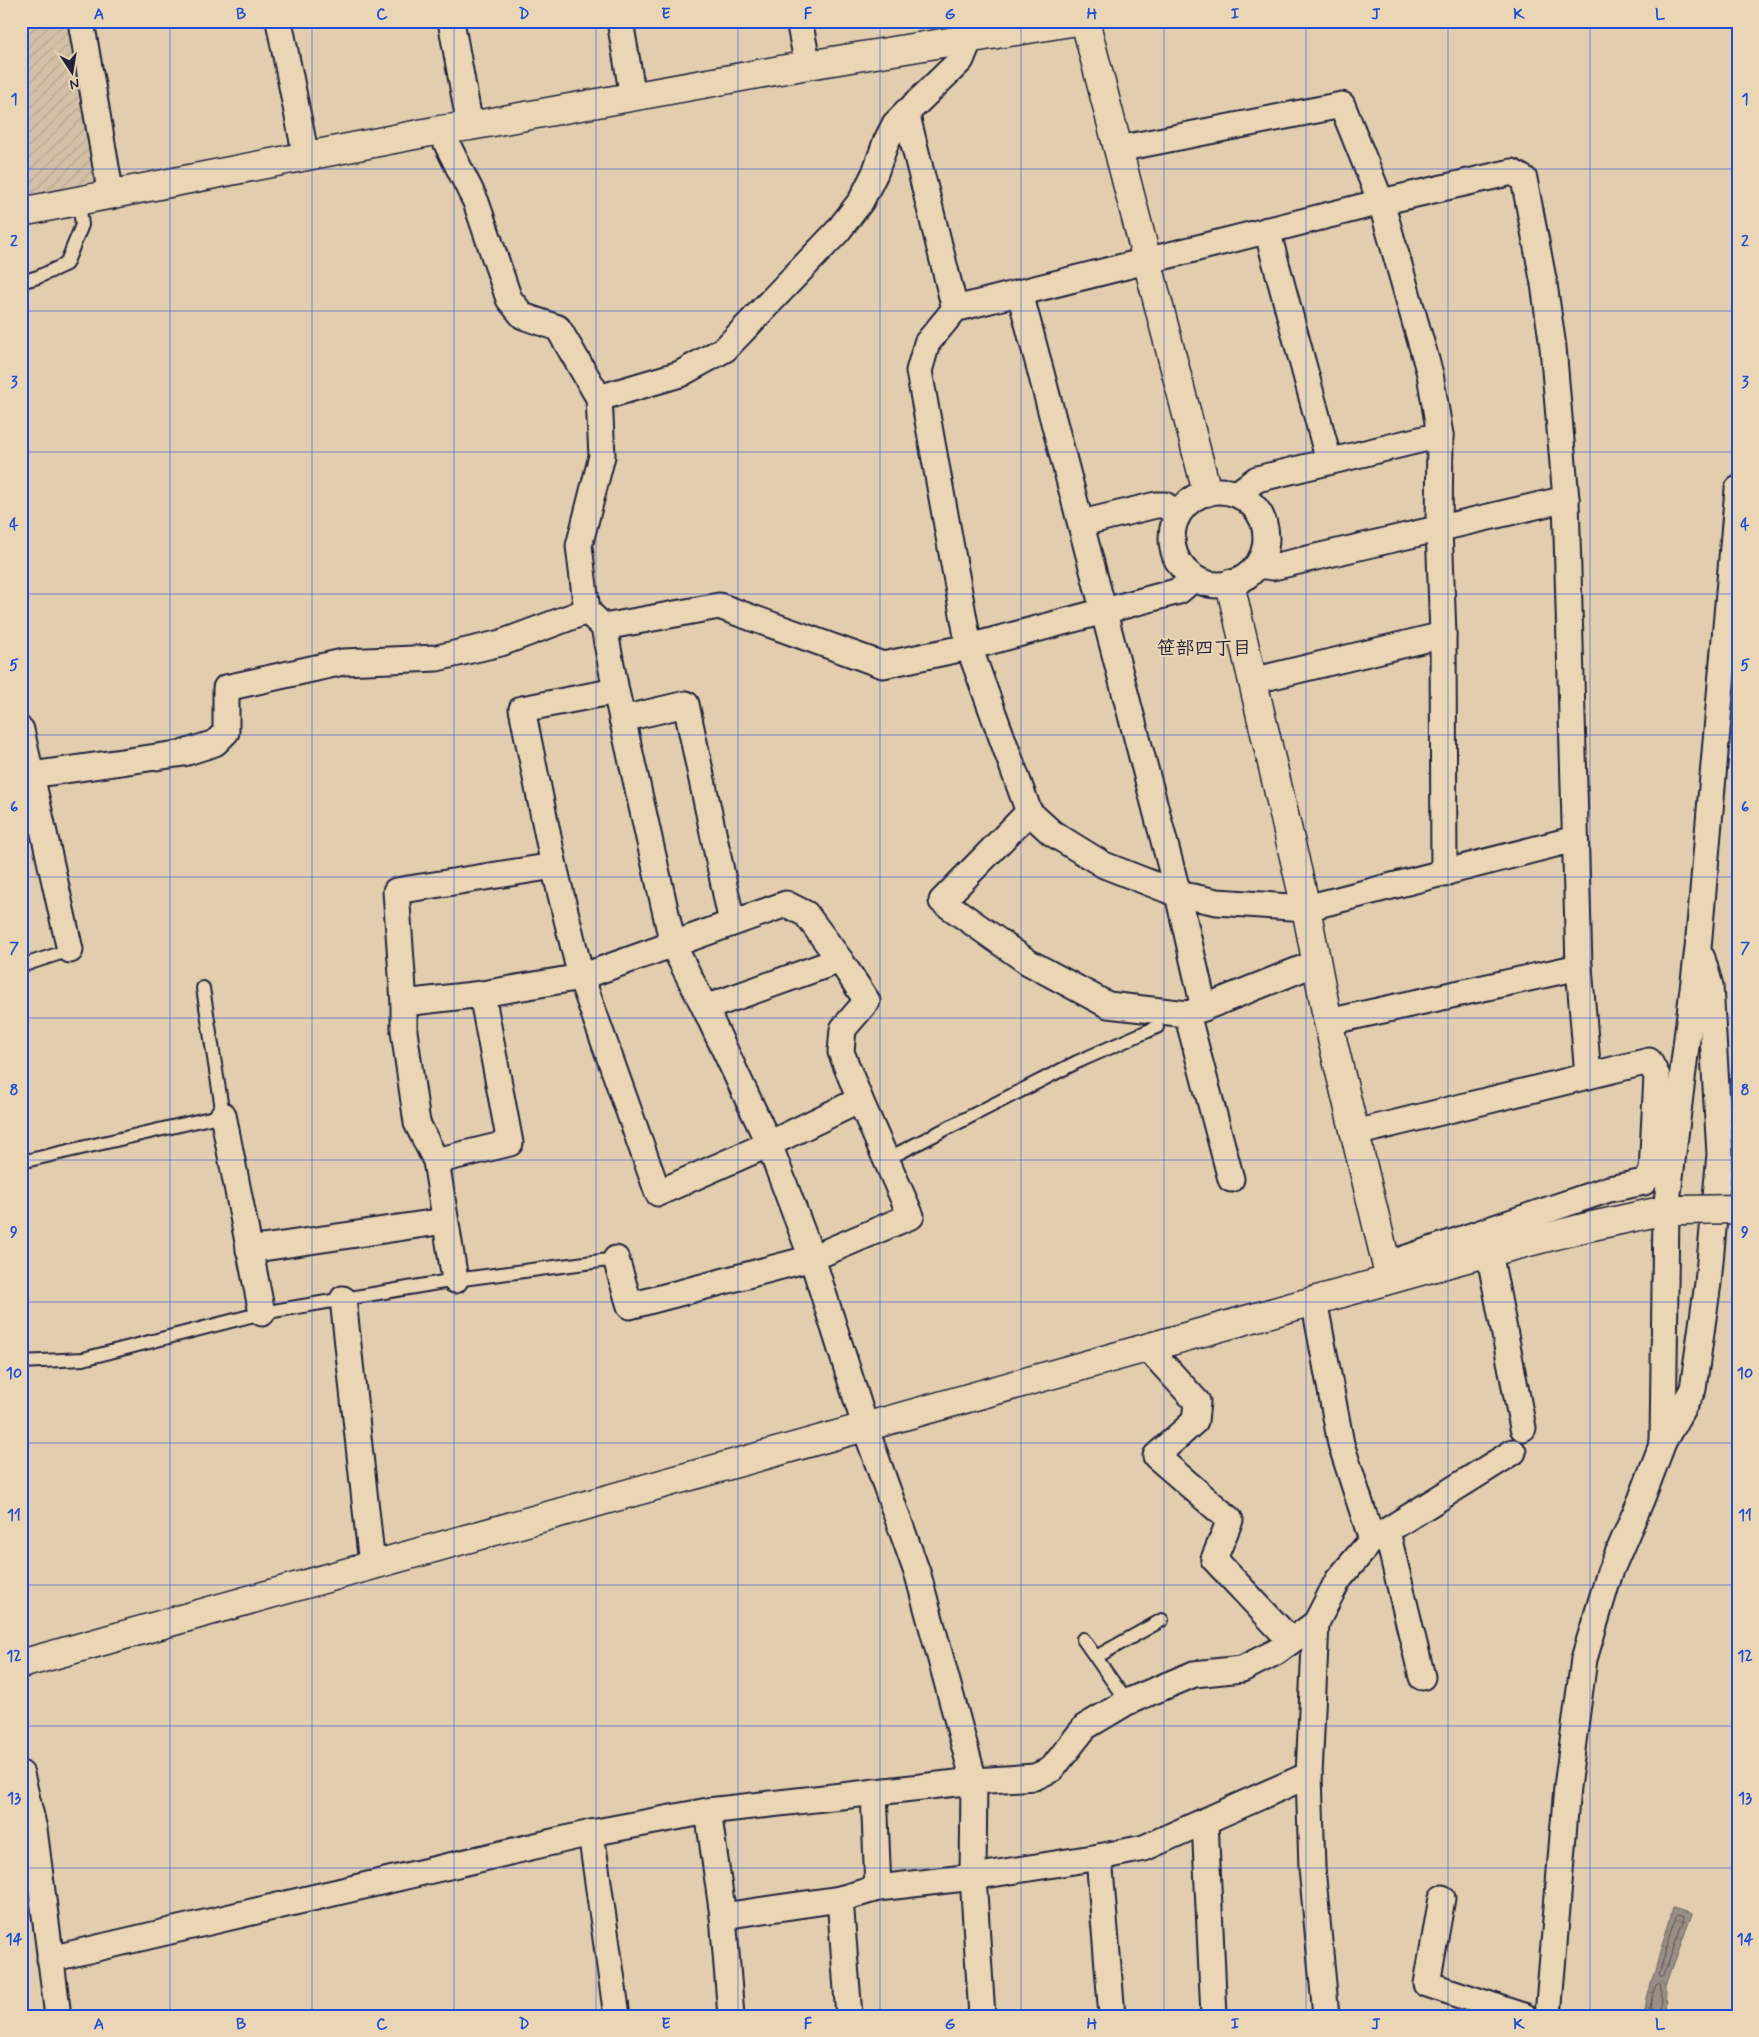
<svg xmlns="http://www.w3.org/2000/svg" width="1759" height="2037" font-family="Mynerve,'Klee One',sans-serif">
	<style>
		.industrial { fill: url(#industrial-furrows) }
		.water { fill: url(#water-ripples); stroke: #6b6367 }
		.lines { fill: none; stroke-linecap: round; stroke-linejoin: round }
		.shore { stroke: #524e59; stroke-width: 1 }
		.lane-casing { stroke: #22223b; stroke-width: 16 }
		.street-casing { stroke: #22223b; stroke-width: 29 }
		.secondary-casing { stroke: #22223b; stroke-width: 31 }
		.lane { stroke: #ead5b4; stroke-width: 12 }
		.street { stroke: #ead5b4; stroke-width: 25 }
		.secondary { stroke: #ead5b4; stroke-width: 28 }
		.secondary-bridge-casing { stroke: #22223b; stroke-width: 31; stroke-linecap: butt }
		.secondary-bridge { stroke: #ead5b4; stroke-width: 28 }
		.grid { fill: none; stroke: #1d4ed8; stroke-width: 1; stroke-opacity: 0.55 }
		.labels { text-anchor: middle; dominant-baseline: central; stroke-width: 4; stroke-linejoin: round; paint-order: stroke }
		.neighbourhood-label { font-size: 19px; font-weight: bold; fill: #22223b; stroke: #ead5b4 }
		.neatline { fill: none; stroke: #1d4ed8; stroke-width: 2 }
		.grid-label { font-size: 16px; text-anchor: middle; font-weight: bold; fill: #1d4ed8 }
	</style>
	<defs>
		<pattern id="industrial-furrows" width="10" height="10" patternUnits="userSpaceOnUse" patternTransform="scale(1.25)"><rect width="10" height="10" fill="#d3c0a6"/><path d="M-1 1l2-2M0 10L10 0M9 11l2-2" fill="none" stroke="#b5a590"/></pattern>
		<pattern id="water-ripples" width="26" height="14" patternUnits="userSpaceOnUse" patternTransform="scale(1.25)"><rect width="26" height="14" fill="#9b8f85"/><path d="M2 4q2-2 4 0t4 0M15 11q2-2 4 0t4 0" fill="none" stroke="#7e746e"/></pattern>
	</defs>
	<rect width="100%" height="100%" fill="#e2ceaf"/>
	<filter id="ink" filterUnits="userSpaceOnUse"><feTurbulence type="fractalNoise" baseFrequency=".02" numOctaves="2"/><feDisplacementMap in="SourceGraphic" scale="10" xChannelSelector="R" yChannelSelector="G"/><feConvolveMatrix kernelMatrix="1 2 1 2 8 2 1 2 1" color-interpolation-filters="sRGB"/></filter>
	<g filter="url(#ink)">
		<!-- industrial -->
		<path class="industrial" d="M 21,21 L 72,21 L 102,181 L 21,195 Z"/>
		<!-- water -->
		<path class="water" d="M 1673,1908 L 1692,1914 L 1666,1985 L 1665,2016 L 1644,2016 L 1647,1998 Z"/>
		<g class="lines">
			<!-- shore -->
			<g class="shore">
				<path d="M 1678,1915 L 1683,1917 L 1684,1919 L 1664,1975 L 1661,1977 L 1659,1974 L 1676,1917 Z"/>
				<path d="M 1649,2016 C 1651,2005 1651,1991 1658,1983 L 1661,1985 L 1660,2016"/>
			</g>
			<!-- lane casing -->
			<g class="lane-casing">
				<g id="lane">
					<path d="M 21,282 L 38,277 L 66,264 L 82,225 L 79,202"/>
					<path d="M 21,966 L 70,950"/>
					<path d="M 887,1159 L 1077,1062 L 1157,1027"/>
					<path d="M 21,1162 L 223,1115 L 203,988"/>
					<path d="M 21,1362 L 83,1359 L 262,1313 L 455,1280 L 616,1259"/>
					<path d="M 1083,1639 L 1127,1702"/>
					<path d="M 1096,1657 L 1162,1620"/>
				</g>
			</g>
			<!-- street casing -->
			<g class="street-casing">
				<g id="street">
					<path d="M 81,21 L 111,196"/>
					<path d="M 279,21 L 306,157"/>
					<path d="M 451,21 L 470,126"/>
					<path d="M 620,21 L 633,97"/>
					<path d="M 799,21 L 808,65"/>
					<path d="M 906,112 L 955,309"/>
					<path d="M 440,130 L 476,202 L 509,299 L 523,316 L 558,328 L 599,398 L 602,456 L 579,546 L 587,611 L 604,627 L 719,606 L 883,665 L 969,647 L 1179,591 L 1194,578"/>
					<path d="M 1118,149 L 1342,105 L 1381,202 L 1430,374 L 1440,435 L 1439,528 L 1443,635 L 1444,874"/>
					<path d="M 1267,230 L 1329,461"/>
					<path d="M 1020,293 L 1178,894 L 1204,1008"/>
					<path d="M 599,398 L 680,374 L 725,349 L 837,232 L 861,201 L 875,173 L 886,142 L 895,124 L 961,60 L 970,38"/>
					<circle cx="1219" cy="538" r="47"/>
					<path d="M 1238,493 L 1257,479 L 1440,435"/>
					<path d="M 1082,523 L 1156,505 L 1165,505 L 1177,515"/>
					<path d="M 1258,565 L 1273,567 L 1566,499"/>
					<path d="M 604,627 L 616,691 L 673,945 L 705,1008 L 769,1144 L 658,1193 L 581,977 L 554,866 L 522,709 L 616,691"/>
					<path d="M 1252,681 L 1443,635"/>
					<path d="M 622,719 L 686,704 L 732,923"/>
					<path d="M 21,730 L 70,950"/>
					<path d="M 31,775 L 184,753 L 215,743 L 226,732 L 226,688 L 343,662 L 437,658 L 501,643 L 587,611"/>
					<path d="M 1029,812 L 942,901 L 1028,962 L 1108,1005 L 1187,1014 L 1231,1179"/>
					<path d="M 1575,839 L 1306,908 L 1217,902 L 1178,894 L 1104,865 L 1052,833 L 1029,812 L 969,647 L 919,371 L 927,343 L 955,309 L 1381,202 L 1512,172 L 1524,179 L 1544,284 L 1553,347 L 1566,499 L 1579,967 L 1588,1076"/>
					<path d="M 404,1003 L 482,994 L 581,977 L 786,904 L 806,914 L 840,960 L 867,1001 L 843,1029 L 841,1052 L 860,1100"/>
					<path d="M 705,1008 L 840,960"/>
					<path d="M 1188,1014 L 1316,963"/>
					<path d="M 1328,1022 L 1579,967"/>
					<path d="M 223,1115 L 262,1313"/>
					<path d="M 1355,1133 L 1649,1061 L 1657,1076 L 1652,1172 L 1644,1182 L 1609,1189 L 1386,1265"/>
					<path d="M 436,1161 L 417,1123 L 404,1031 L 404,1003 L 396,891 L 554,866"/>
					<path d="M 249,1250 L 445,1221"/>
					<path d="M 1489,1252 L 1523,1428"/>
					<path d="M 616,1259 L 630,1306 L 812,1258 L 911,1216 L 860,1100 L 769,1144 L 812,1258 L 870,1441 L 918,1575 L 974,1781 L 973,1877 L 982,2016"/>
					<path d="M 455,1280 L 436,1161 L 510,1143 L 482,994"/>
					<path d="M 343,1299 L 372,1565"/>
					<path d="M 1314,1300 L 1341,1444 L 1372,1540 L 1338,1580 L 1316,1623 L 1309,1775 L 1312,1868 L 1326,2016"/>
					<path d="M 1148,1348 L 1197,1402 L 1195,1421 L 1156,1456 L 1230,1520 L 1214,1559 L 1291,1641"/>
					<path d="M 1664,1440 L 1693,1389 L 1708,1283 L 1720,1154 L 1710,986 L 1702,958"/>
					<path d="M 1387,1532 L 1422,1677"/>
					<path d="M 1372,1540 L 1513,1452"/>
					<path d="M 21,1774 L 34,1829 L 58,2016"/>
					<path d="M 874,1792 L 878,1888"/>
					<path d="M 708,1811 L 723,1916 L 731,2016"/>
					<path d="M 1205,1821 L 1214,2016"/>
					<path d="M 591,1833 L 617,2016"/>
					<path d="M 1099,1857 L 1112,2016"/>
					<path d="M 1442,1898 L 1427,1984 L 1524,2016"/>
					<path d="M 840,1899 L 849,2016"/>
					<path d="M 723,1916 L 840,1899 L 878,1888 L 973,1877 L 1099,1857 L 1144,1848 L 1309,1775"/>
					<path d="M 50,1959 L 591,1833 L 708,1811 L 974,1781 L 1035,1777 L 1052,1769 L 1085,1727 L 1127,1702 L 1194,1674 L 1242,1669 L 1276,1652 L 1316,1623"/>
					<path d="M 1548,2016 L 1567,1787 L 1584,1659 L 1610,1572 L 1641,1500 L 1663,1442 L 1666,1210 L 1698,948 L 1738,489"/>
				</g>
			</g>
			<!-- secondary casing -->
			<g class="secondary-casing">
				<g id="secondary">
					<path d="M 1085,21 L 1207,492"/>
					<path d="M 21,212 L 440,130 L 470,126 L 808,65 L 1077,21"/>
					<path d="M 1230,584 L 1306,908 L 1328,1022 L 1390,1279"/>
					<path d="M 21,1664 L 1463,1259 L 1583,1228 L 1666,1210 L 1683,1210"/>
				</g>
			</g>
			<!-- lane -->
			<use href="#lane" class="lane"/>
			<!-- street -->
			<use href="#street" class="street"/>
			<!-- secondary -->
			<use href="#secondary" class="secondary"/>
			<!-- secondary-bridge casing -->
			<g class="secondary-bridge-casing">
				<path id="secondary-bridge" d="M 1683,1210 L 1738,1209"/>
			</g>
			<!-- secondary-bridge -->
			<use href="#secondary-bridge" class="secondary-bridge"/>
		</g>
	</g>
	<!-- grid -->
	<path class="grid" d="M 170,21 L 170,2016M 312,21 L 312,2016M 454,21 L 454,2016M 596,21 L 596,2016M 738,21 L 738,2016M 880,21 L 880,2016M 1021,21 L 1021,2016M 1164,21 L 1164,2016M 1306,21 L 1306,2016M 1448,21 L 1448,2016M 1590,21 L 1590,2016M 21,169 L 1738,169M 21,311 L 1738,311M 21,452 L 1738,452M 21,594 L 1738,594M 21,735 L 1738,735M 21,877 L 1738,877M 21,1018 L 1738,1018M 21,1160 L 1738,1160M 21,1302 L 1738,1302M 21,1443 L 1738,1443M 21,1585 L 1738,1585M 21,1726 L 1738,1726M 21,1868 L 1738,1868"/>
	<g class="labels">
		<!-- neighbourhood labels -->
		<g class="neighbourhood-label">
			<text x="1204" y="648">笹部四丁目</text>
		</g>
	</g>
	<!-- margin -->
	<rect width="1759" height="2037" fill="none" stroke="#ead5b4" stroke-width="55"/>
	<!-- north arrow -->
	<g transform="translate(72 72) rotate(168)" stroke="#ead5b4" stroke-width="4" paint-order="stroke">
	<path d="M0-4L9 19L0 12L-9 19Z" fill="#22223b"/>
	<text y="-8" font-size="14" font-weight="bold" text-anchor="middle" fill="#22223b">N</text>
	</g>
	<rect x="28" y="28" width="1704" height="1982" class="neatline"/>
	<g class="grid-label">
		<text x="99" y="19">A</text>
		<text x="241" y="19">B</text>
		<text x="382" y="19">C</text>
		<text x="524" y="19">D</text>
		<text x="666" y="19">E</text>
		<text x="808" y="19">F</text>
		<text x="950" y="19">G</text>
		<text x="1092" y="19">H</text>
		<text x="1235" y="19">I</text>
		<text x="1376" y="19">J</text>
		<text x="1519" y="19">K</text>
		<text x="1660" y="19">L</text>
		<text x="14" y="104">1</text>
		<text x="1745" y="104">1</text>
		<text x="14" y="246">2</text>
		<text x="1745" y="246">2</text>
		<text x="14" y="387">3</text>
		<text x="1745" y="387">3</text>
		<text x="14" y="529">4</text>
		<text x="1745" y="529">4</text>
		<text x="14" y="670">5</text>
		<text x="1745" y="670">5</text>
		<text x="14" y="812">6</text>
		<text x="1745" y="812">6</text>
		<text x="14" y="953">7</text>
		<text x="1745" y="953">7</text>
		<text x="14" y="1095">8</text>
		<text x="1745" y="1095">8</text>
		<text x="14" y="1237">9</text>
		<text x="1745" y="1237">9</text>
		<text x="14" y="1378">10</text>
		<text x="1745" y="1378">10</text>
		<text x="14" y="1520">11</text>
		<text x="1745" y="1520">11</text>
		<text x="14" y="1661">12</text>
		<text x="1745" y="1661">12</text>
		<text x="14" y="1803">13</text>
		<text x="1745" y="1803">13</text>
		<text x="14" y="1944">14</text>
		<text x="1745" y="1944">14</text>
		<text x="99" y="2029">A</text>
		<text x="241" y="2029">B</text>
		<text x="382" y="2029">C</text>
		<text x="524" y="2029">D</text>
		<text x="666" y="2029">E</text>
		<text x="808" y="2029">F</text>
		<text x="950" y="2029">G</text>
		<text x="1092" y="2029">H</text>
		<text x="1235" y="2029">I</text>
		<text x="1376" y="2029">J</text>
		<text x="1519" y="2029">K</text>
		<text x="1660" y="2029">L</text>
	</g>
</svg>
